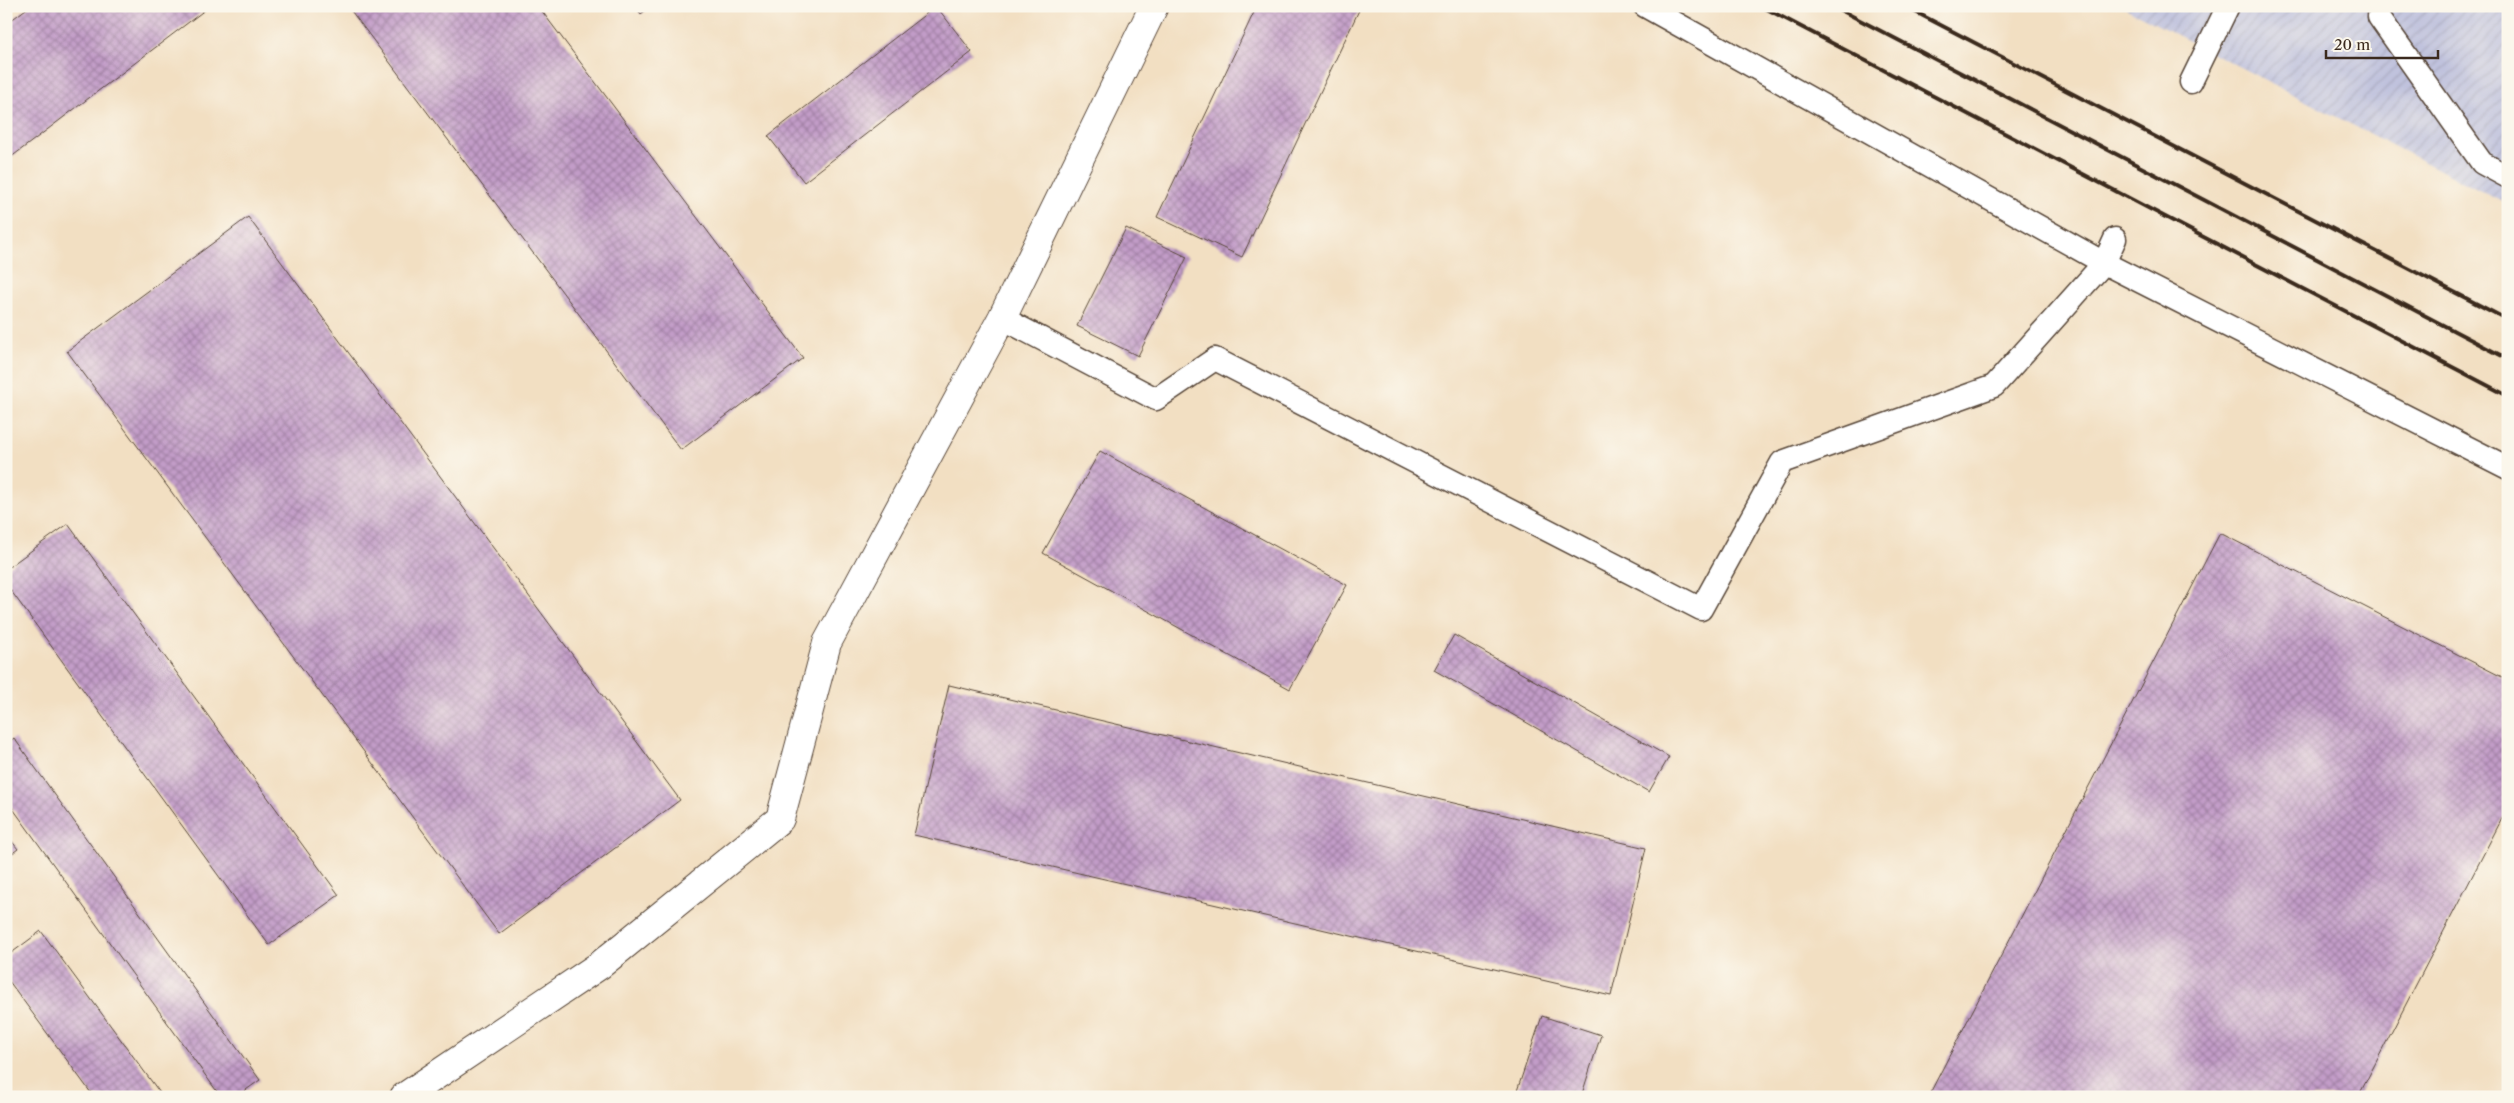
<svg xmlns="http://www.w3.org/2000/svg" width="2514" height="1103" font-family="'Libre Caslon Text',serif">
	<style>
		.industrial { fill: url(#industrial-furrows) }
		.building { fill: url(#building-cross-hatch) }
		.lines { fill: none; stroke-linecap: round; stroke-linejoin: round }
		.service-casing { stroke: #564537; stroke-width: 25 }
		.minor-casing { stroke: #564537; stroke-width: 30 }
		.service { stroke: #fff; stroke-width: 22 }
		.minor { stroke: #fff; stroke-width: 28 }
		.rail { stroke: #3b2a1e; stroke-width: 4 }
	</style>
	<defs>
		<pattern id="industrial-furrows" width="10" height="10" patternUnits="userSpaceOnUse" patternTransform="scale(1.25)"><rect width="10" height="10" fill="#c0c2dd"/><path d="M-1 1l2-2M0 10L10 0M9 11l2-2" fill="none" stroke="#a6a7bd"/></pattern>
		<pattern id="building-cross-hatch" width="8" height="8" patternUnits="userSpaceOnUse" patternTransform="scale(1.25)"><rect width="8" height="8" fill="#c29cc8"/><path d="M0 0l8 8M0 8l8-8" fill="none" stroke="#9f7fa2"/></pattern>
	</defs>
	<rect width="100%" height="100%" fill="#fbf7ec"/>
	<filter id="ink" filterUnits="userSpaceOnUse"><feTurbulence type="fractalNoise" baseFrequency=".02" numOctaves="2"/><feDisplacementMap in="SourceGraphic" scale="10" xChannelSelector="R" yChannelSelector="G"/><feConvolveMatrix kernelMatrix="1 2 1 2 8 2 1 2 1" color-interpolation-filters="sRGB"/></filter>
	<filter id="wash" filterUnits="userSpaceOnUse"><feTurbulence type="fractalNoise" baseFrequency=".0096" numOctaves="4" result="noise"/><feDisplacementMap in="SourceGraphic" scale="20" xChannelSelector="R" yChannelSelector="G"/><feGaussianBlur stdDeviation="1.12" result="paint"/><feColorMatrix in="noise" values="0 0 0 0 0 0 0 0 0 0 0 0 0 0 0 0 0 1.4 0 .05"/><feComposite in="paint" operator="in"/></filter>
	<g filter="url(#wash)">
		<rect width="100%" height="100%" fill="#f2dfc2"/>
		<!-- industrial -->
		<path class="industrial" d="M 2121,6 L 2508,6 L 2508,205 Z"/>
		<g id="blocks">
			<!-- building -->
			<g class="building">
				<path d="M 30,6 L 210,6 L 6,161 L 6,24 Z"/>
				<path d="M 351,6 L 538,6 L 803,358 L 681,450 L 349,8 Z"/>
				<path d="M 635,6 L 651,6 L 641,14 Z"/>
				<path d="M 936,6 L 972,52 L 804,182 L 768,136 Z"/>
				<path d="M 1257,6 L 1361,6 L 1242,257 L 1157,217 Z"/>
				<path d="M 248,217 L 680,800 L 499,934 L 67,351 Z"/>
				<path d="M 1126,228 L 1187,257 L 1138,356 L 1077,326 Z"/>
				<path d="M 1100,451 L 1347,585 L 1290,689 L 1043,553 Z"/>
				<path d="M 68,524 L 339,895 L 269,945 L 6,584 L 6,569 Z"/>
				<path d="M 2220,533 L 2508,680 L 2508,807 L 2358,1097 L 1928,1097 Z"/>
				<path d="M 1454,635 L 1669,757 L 1649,792 L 1434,670 Z"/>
				<path d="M 949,685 L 1646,848 L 1611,996 L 914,835 Z"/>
				<path d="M 14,738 L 260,1080 L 236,1097 L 221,1097 L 6,799 L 6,744 Z"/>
				<path d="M 6,834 L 18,849 L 6,858 Z"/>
				<path d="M 41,931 L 163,1097 L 94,1097 L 6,977 L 6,957 Z"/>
				<path d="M 1542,1016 L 1601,1035 L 1581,1097 L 1515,1097 Z"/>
			</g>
		</g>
	</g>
	<g filter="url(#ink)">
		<use href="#blocks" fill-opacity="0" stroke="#564537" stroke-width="1"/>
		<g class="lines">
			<!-- service casing -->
			<g class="service-casing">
				<g id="service">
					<path d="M 1645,6 L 2104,263 L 2508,468"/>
					<path d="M 2380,6 L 2379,17 L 2482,163 L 2508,177"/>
					<path d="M 2191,82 L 2228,6"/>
					<path d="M 1002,318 L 1156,399 L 1215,359 L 1701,609 L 1782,462 L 1994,386 L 2104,263 L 2115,239"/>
				</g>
			</g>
			<!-- minor casing -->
			<g class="minor-casing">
				<path id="minor" d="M 404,1097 L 600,965 L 780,819 L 827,643 L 1002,318 L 1154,6"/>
			</g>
			<!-- service -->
			<use href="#service" class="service"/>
			<!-- minor -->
			<use href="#minor" class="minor"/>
			<!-- rail -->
			<g class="rail">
				<path d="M 1761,6 L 2508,396"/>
				<path d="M 1833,6 L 2508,359"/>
				<path d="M 1904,6 L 2508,320"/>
			</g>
		</g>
	</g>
	<!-- margin -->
	<rect width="2514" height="1103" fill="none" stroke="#fbf7ec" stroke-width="25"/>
	<!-- scale -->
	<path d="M2326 50v8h112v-8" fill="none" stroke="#3b2a1e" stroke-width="2.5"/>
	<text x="2334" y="50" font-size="15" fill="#3b2a1e" stroke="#fbf7ec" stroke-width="4" paint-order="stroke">20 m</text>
</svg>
